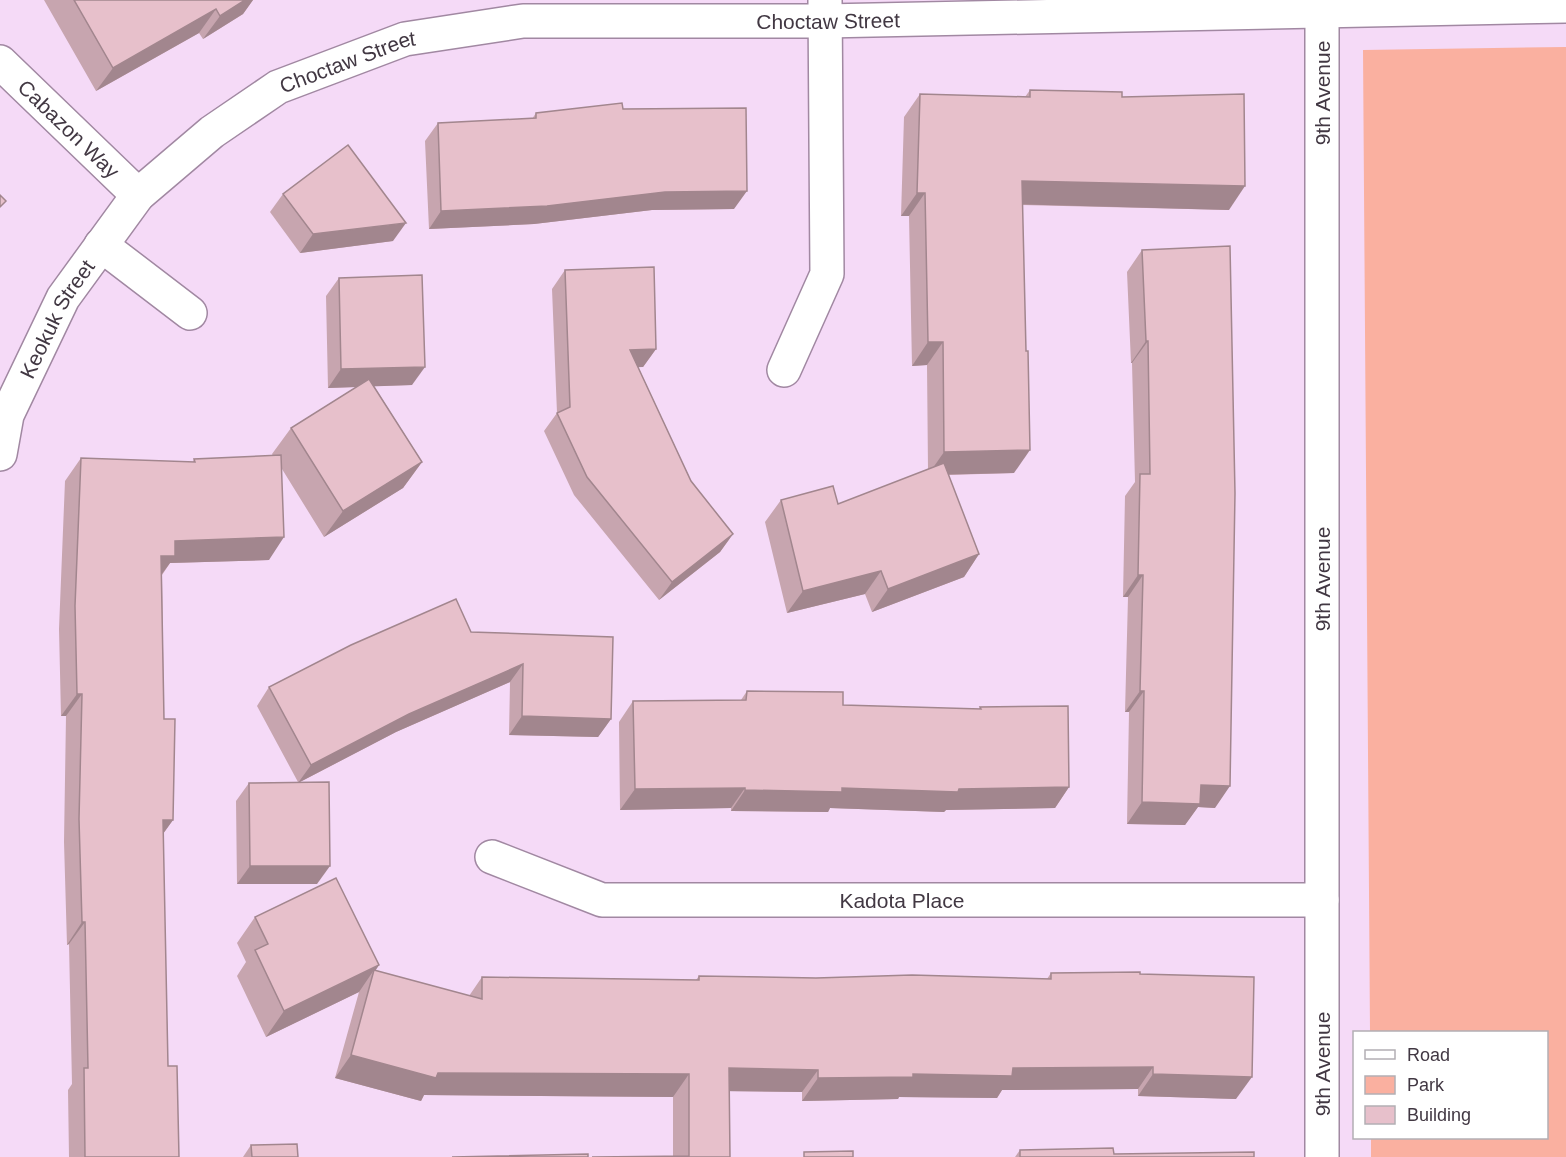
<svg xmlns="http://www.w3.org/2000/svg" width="1566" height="1157" font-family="Helvetica,sans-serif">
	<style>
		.green { fill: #fab0a0 }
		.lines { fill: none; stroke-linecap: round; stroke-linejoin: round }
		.street-casing { stroke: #a188a2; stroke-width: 36 }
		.street { stroke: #fff; stroke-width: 33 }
		.wall { fill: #c7a5af }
		.shaded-wall { fill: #a2868e }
		.building { fill: #e7c0cb; stroke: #a2868e; stroke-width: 1.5 }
		.labels { text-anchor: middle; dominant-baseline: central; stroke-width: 4.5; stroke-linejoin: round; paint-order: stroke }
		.street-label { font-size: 21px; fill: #423843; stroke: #fff }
	</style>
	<rect width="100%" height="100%" fill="#f5daf7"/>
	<!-- green -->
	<path class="green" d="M 1566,47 L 1566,1157 L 1371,1157 L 1371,1138 L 1546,1138 L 1546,1032 L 1370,1032 L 1363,50 Z"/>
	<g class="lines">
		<!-- street casing -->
		<g class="street-casing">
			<g id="street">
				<path d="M 1322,0 L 1322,1157"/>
				<path id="s1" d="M 0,62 L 138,195"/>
				<path d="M 101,245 L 190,313"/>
				<path d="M 784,370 L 827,274 L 825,0"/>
				<path id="s2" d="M 0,454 L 7,415 L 63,298 L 138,195 L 212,132 L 278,87 L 405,39 L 523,21 L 825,21 L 1566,6"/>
				<path id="s3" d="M 492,857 L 602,900 L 1322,900"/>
			</g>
		</g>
		<!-- street -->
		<use href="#street" class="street"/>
	</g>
	<!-- wall -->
	<g class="wall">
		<path d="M 44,0 L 253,0 L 243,14 L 203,39 L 199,33 L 96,91 Z"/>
		<path d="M 1030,90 L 1122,97 L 1229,210 L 1022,205 L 1014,473 L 948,475 L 979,554 L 964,577 L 872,612 L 865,594 L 787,613 L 765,522 L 781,500 L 838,504 L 928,470 L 927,365 L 912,366 L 909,216 L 901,216 L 904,117 L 920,94 L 1025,97 Z"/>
		<path d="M 623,109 L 734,209 L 652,210 L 534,224 L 429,229 L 425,141 L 438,123 L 532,119 L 536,113 Z"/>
		<path d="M 283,194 L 393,241 L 300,253 L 270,212 Z"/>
		<path d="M 1142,250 L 1215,808 L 1198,807 L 1185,825 L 1127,824 L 1129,712 L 1125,712 L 1128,597 L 1123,597 L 1125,496 L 1135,482 L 1132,363 L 1131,363 L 1127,272 Z"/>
		<path d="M 565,270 L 656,349 L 643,367 L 638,367 L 691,481 L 733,534 L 720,552 L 659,600 L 574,495 L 544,431 L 557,413 L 552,289 Z"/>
		<path d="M 339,278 L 412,385 L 374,386 L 422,462 L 403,488 L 324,537 L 282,469 L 269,560 L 170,563 L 162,575 L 164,719 L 173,820 L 163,834 L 168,1066 L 179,1157 L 69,1157 L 68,1090 L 72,1084 L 69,944 L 67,945 L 64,842 L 66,716 L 61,716 L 59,629 L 65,481 L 81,458 L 193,462 L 194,459 L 273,456 L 272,454 L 291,428 L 356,387 L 328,388 L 326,296 Z"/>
		<path d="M 471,632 L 613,637 L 611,719 L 598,737 L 509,735 L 510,682 L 396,732 L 300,782 L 317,884 L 237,884 L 236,801 L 249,783 L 298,782 L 257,706 L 269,687 Z"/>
		<path d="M 747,691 L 843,705 L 979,709 L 980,707 L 1069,787 L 1055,808 L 946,810 L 944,812 L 830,808 L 828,812 L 731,811 L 731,808 L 620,810 L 619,722 L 633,701 L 741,700 Z"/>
		<path d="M 255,917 L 379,965 L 375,971 L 469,996 L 482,977 L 696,980 L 699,976 L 816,978 L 1047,979 L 1051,973 L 1140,974 L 1236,1099 L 1138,1096 L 1138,1089 L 1002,1090 L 997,1098 L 899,1097 L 898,1099 L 802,1101 L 802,1092 L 729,1091 L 730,1157 L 673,1156 L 673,1097 L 424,1095 L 421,1101 L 335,1078 L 359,992 L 266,1037 L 237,976 L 246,962 L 237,943 Z"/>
		<path d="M 251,1145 L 298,1157 L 243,1157 Z"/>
		<path d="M 1020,1150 L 1114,1154 L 1254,1157 L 1015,1157 Z"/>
	</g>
	<!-- shaded-wall -->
	<g class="shaded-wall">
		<path d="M 245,0 L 253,0 L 243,14 L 203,39 L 220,16 Z"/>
		<path d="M 216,9 L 199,33 L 96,91 L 113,68 Z"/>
		<path d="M 1022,181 L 1245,186 L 1229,210 L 1006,204 Z"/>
		<path d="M 747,191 L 734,209 L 652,210 L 534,224 L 429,229 L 441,211 L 665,192 Z"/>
		<path d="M 917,193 L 925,193 L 909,216 L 901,216 Z"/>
		<path d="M 406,223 L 393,241 L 300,253 L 313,234 Z"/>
		<path d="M 1146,341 L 1148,341 L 1132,363 L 1131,363 Z"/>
		<path d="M 928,342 L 943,342 L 927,365 L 912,366 Z"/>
		<path d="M 656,349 L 643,367 L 617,368 L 630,350 Z"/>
		<path d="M 425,367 L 412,385 L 328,388 L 341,369 Z"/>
		<path d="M 1030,450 L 1014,473 L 928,475 L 944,452 Z"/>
		<path d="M 422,462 L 403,488 L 324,537 L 343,511 Z"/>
		<path d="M 733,534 L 720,552 L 659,600 L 672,582 Z"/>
		<path d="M 284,537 L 269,560 L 170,563 L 159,578 L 161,556 L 175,541 Z"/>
		<path d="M 979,554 L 964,577 L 872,612 L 888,589 Z"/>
		<path d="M 881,571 L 865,594 L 787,613 L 803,591 Z"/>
		<path d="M 1138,575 L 1143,575 L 1128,597 L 1123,597 Z"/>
		<path d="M 523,664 L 510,682 L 396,732 L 298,783 L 311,765 L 409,714 Z"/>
		<path d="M 1140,691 L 1144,691 L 1129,712 L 1125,712 Z"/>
		<path d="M 77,694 L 82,694 L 66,716 L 61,716 Z"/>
		<path d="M 522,716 L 611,719 L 598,737 L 509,735 Z"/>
		<path d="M 1201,785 L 1230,786 L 1215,808 L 1198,807 L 1185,825 L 1127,824 L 1142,802 Z"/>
		<path d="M 1069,787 L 1055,808 L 946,810 L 944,812 L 830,808 L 828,812 L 731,811 L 745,790 L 842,788 L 959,789 Z"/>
		<path d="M 745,788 L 731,808 L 620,810 L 635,789 Z"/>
		<path d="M 163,820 L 173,820 L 157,842 Z"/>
		<path d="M 250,866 L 330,866 L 317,884 L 237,884 Z"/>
		<path d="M 82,922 L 85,922 L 69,944 L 67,945 Z"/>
		<path d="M 379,965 L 373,974 L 374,970 L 359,992 L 266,1037 L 284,1011 Z"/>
		<path d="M 351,1055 L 438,1073 L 689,1074 L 673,1097 L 424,1095 L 421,1101 L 335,1078 Z"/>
		<path d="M 1153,1067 L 1138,1089 L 1002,1090 L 997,1098 L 899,1097 L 898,1099 L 802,1101 L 818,1078 L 913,1074 L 1013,1068 Z"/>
		<path d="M 729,1068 L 818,1070 L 802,1092 L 713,1091 Z"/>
		<path d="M 1153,1074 L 1252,1077 L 1236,1099 L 1138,1096 Z"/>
	</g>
	<!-- building -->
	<g class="building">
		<path d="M 74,0 L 245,0 L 220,16 L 216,9 L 113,68 Z"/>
		<path d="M 1030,90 L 1122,92 L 1122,97 L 1244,94 L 1245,186 L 1022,181 L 1026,351 L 1028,351 L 1030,450 L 944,452 L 943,342 L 928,342 L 925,193 L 917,193 L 920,94 L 1030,97 Z"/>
		<path d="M 622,103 L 623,109 L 746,108 L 747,191 L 665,192 L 547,206 L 441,211 L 438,123 L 536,118 L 536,113 Z"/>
		<path d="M 348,145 L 406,223 L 313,234 L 283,194 Z"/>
		<path d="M 0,195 L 6,201 L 0,207 Z"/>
		<path d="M 1230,246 L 1235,493 L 1230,786 L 1201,785 L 1200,804 L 1142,802 L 1144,691 L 1140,691 L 1143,575 L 1138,575 L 1140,474 L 1150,474 L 1148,341 L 1146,341 L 1142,250 Z"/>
		<path d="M 654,267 L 656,349 L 630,350 L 691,481 L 733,534 L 672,582 L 587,477 L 557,413 L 570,407 L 565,270 Z"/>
		<path d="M 422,275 L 425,367 L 341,369 L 339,278 Z"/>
		<path d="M 369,379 L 422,462 L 343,511 L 291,428 Z"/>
		<path d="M 281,455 L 284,537 L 175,541 L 175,556 L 161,556 L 164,719 L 175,719 L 173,820 L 163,820 L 168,1066 L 177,1066 L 179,1157 L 85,1157 L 84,1068 L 88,1068 L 85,922 L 82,922 L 79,819 L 82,694 L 77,694 L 75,606 L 81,458 L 195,462 L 194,459 Z"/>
		<path d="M 944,463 L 979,554 L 888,589 L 881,571 L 803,591 L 781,500 L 833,486 L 838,504 Z"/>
		<path d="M 456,599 L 471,632 L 613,637 L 611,719 L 522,716 L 523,664 L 409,714 L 311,765 L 269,687 L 351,645 Z"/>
		<path d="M 747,691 L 843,692 L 843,705 L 981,709 L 980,707 L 1068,706 L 1069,787 L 959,789 L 958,792 L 842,788 L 842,792 L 745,790 L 745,788 L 635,789 L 633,701 L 746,700 Z"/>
		<path d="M 329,782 L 330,866 L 250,866 L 249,783 Z"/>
		<path d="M 336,878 L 379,965 L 284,1011 L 255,950 L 268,944 L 255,917 Z"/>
		<path d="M 374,970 L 482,999 L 482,977 L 699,980 L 699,976 L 816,978 L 912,975 L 1051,979 L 1051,973 L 1140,972 L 1140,974 L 1254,977 L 1252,1077 L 1153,1074 L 1153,1067 L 1013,1068 L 1012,1076 L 913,1074 L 913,1077 L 818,1078 L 818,1070 L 729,1068 L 730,1157 L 592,1157 L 689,1156 L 689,1074 L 438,1073 L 436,1078 L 351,1055 Z"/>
		<path d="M 297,1144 L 298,1157 L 252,1157 L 251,1145 Z"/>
		<path d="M 1113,1148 L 1114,1154 L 1254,1152 L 1254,1157 L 1020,1157 L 1020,1150 Z"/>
		<path d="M 853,1151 L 853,1157 L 804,1157 L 804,1152 Z"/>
		<path d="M 588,1154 L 588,1157 L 452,1157 Z"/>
	</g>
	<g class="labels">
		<!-- street labels -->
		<g class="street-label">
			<text stroke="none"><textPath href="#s2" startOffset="1034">Choctaw Street</textPath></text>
			<text stroke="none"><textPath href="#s2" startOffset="548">Choctaw Street</textPath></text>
			<text transform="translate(1322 93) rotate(-90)">9th Avenue</text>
			<text stroke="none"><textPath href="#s1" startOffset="96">Cabazon Way</textPath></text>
			<text stroke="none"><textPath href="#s2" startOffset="148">Keokuk Street</textPath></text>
			<text transform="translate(1322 579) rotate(-90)">9th Avenue</text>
			<text stroke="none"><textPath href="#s3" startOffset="418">Kadota Place</textPath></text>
			<text transform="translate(1322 1064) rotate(-90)">9th Avenue</text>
		</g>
	</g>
	<!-- legend -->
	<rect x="1353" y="1031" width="195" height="108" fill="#ffffff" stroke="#b3afb4" stroke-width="1.5"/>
	<rect x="1365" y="1050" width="30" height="9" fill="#ffffff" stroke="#b3afb4" stroke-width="1.5"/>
	<text x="1407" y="1061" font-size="18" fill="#423843">Road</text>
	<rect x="1365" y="1076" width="30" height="18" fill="#fab0a0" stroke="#b3afb4" stroke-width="1.5"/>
	<text x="1407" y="1091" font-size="18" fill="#423843">Park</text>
	<rect x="1365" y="1106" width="30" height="18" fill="#e7c0cb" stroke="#b3afb4" stroke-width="1.5"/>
	<text x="1407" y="1121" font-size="18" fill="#423843">Building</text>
</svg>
